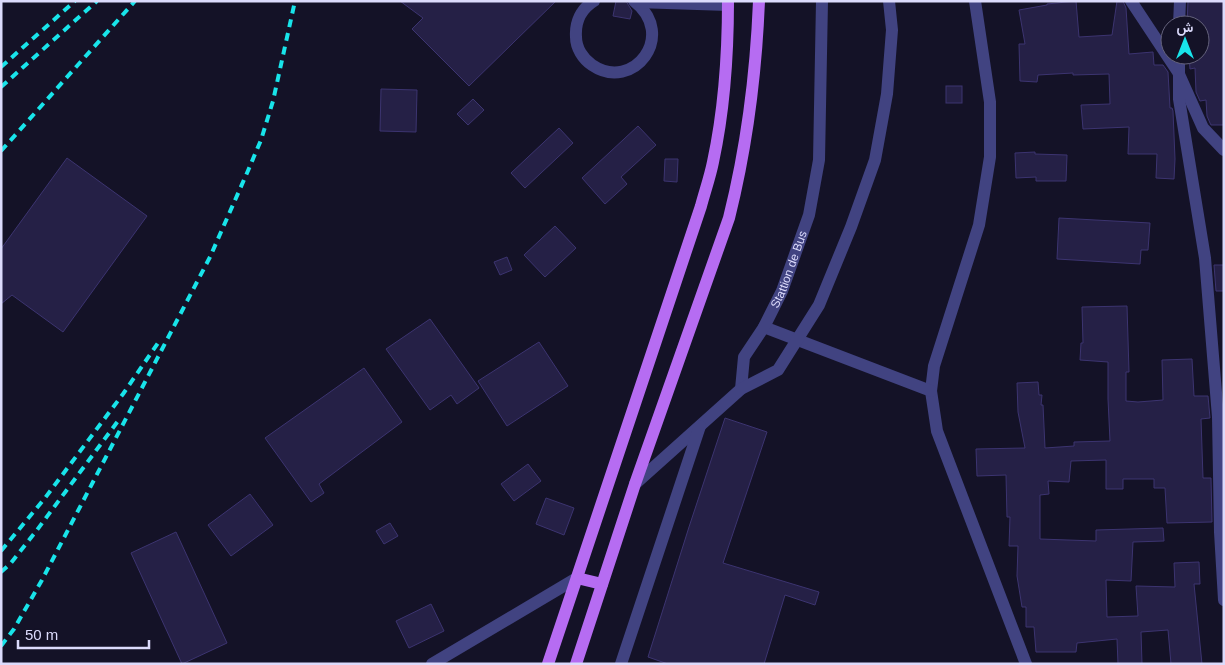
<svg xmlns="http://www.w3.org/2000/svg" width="1225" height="665" font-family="Helvetica,Vazirmatn,sans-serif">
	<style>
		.building { fill: #252046; stroke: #3c3470 }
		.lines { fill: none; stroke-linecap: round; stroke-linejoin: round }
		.minor { stroke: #414381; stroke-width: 12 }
		.major { stroke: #b66cf2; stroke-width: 12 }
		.rail { stroke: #18e4ea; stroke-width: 4; stroke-dasharray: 8 6; stroke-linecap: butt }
		.labels { text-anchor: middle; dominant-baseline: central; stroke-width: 4.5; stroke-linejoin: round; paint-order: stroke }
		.street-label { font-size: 12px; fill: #dcdbfc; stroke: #141227 }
	</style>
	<rect width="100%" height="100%" fill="#141227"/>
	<!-- building -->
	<g class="building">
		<path d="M 400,1 L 556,1 L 469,86 L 412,29 L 423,18 Z"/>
		<path d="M 616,1 L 626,1 L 632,11 L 630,19 L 613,16 Z"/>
		<path d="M 1076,1 L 1079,37 L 1112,35 L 1117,1 L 1123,1 L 1126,8 L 1129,54 L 1153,52 L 1154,65 L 1163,65 L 1168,72 L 1170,108 L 1172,108 L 1173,111 L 1175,159 L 1174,179 L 1156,178 L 1157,154 L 1128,154 L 1129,127 L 1083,129 L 1081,105 L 1110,104 L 1109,74 L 1073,75 L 1073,73 L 1038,75 L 1037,82 L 1020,81 L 1019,44 L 1025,44 L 1019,10 L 1047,5 L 1047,4 Z"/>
		<path d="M 1188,1 L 1224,1 L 1224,125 L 1211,125 L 1210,123 L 1207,116 L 1206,100 L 1200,101 L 1196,92 L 1195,68 L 1190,69 L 1189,55 L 1200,55 L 1200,25 L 1187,25 Z"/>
		<rect x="946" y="86" width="16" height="17"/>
		<path d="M 381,89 L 417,90 L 416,132 L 380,131 Z"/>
		<path d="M 473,99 L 484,110 L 468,125 L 457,114 Z"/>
		<path d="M 638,126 L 656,145 L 621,177 L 627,184 L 605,204 L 582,178 Z"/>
		<path d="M 559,128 L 573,143 L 525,188 L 511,173 Z"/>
		<path d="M 1035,152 L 1035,154 L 1067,155 L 1066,181 L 1036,181 L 1036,177 L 1016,178 L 1015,153 Z"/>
		<path d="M 67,158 L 147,216 L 63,332 L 12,295 L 1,304 L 1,249 Z"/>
		<path d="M 665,159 L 678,159 L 677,182 L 664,181 Z"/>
		<path d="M 1059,218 L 1150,223 L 1148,250 L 1141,250 L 1140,264 L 1057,259 Z"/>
		<path d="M 555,226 L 576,248 L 545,277 L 524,255 Z"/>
		<path d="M 507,257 L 512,270 L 500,275 L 494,262 Z"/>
		<path d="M 1214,265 L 1224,265 L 1224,291 L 1216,291 Z"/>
		<path d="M 1127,306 L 1129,372 L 1126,372 L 1126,401 L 1138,402 L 1163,400 L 1162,360 L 1192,359 L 1194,396 L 1208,396 L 1210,418 L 1201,419 L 1203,478 L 1211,478 L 1212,522 L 1167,523 L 1165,488 L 1154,488 L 1154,479 L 1123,479 L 1123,489 L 1106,489 L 1106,460 L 1071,461 L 1069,482 L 1048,481 L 1049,494 L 1040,495 L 1040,539 L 1096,541 L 1096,530 L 1163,528 L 1164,541 L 1133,542 L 1131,581 L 1106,580 L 1107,617 L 1138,616 L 1136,586 L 1175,587 L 1174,563 L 1199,562 L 1200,584 L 1194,584 L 1202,664 L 1171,664 L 1168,630 L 1141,632 L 1142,664 L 1118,664 L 1117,639 L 1077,643 L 1076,652 L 1036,652 L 1034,627 L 1026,627 L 1026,607 L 1022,607 L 1017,576 L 1018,546 L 1009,546 L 1010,517 L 1007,517 L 1006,475 L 977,476 L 976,449 L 1025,448 L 1018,412 L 1017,383 L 1038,382 L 1039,395 L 1042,395 L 1041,405 L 1043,405 L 1045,448 L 1074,446 L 1074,442 L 1110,441 L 1108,399 L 1108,362 L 1080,360 L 1081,343 L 1083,343 L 1082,307 Z"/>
		<path d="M 430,319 L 479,388 L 457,404 L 451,395 L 430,410 L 386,349 Z"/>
		<path d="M 539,342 L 568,386 L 507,426 L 478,381 Z"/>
		<path d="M 364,368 L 402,422 L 319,484 L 324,493 L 311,502 L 265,438 Z"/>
		<path d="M 725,418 L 767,432 L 723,563 L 819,592 L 815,605 L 785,595 L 764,664 L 668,664 L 648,657 L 689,527 Z"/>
		<path d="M 528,464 L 541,481 L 514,501 L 501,484 Z"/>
		<path d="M 250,494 L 273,525 L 231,556 L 208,525 Z"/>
		<path d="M 546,498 L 574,508 L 564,535 L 536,524 Z"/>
		<path d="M 390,523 L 398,536 L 384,544 L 376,531 Z"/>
		<path d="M 176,532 L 227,643 L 182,664 L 131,553 Z"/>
		<path d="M 431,604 L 444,631 L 409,648 L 396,621 Z"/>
	</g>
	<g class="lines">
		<!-- minor -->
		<g class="minor">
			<path d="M 594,1 C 581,9 575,22 576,37 C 576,48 583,59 592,65 C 633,93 678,35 634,1"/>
			<path d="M 975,1 L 990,102 L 990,157 L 979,225 L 934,366 L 931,391 L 937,431 L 1026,664"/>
			<path d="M 1131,1 L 1178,72 L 1203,128 L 1224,150"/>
			<path d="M 636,2 L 728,5"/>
			<path d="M 1179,25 L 1180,1"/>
			<path d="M 1179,55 L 1179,99 L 1205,258 L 1218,417 L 1220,532 L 1224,600"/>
			<path d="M 764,327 L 931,391"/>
			<path id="s1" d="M 741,389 L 744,357 L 764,327 L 782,291 L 809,215 L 819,160 L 822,1"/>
			<path d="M 635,484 L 741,389 L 778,370 L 819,305 L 851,227 L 875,160 L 887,94 L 892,30 L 889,1"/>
			<path d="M 432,664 L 577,578"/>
			<path d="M 621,664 L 700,426"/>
		</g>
		<!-- major -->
		<g class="major">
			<path d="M 577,578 L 602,584"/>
			<path d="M 548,664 L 701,206 C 705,191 710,177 713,162 C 724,111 728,53 728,1"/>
			<path d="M 576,664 L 635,484 L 729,218 C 747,146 756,75 759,1"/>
		</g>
		<!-- rail -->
		<g class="rail">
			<path d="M 1,67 L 75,1"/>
			<path d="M 1,87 L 97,1"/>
			<path d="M 1,151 L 135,1"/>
			<path d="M 1,551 L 45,498 L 123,394 L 158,343"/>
			<path d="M 1,572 L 11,563 L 37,530 L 118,421"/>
			<path d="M 1,646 L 14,629 L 42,580 L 210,257 L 247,173 L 261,140 L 273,101 L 295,1"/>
		</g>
	</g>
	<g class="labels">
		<!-- street labels -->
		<g class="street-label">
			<text stroke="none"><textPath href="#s1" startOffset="131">Stattion de Bus</textPath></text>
		</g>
	</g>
	<!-- border -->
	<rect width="1225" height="665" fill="none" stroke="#dcdbfc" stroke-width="5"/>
	<!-- north arrow -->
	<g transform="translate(1185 40)"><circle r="24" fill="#141227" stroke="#64627c"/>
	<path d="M0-4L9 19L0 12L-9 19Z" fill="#18e4ea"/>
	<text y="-8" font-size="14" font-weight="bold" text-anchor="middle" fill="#dcdbfc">ش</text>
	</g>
	<!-- scale -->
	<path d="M18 640v8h131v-8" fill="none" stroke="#dcdbfc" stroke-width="2.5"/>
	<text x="25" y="640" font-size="15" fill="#dcdbfc" stroke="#141227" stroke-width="4" paint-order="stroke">50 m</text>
</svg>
